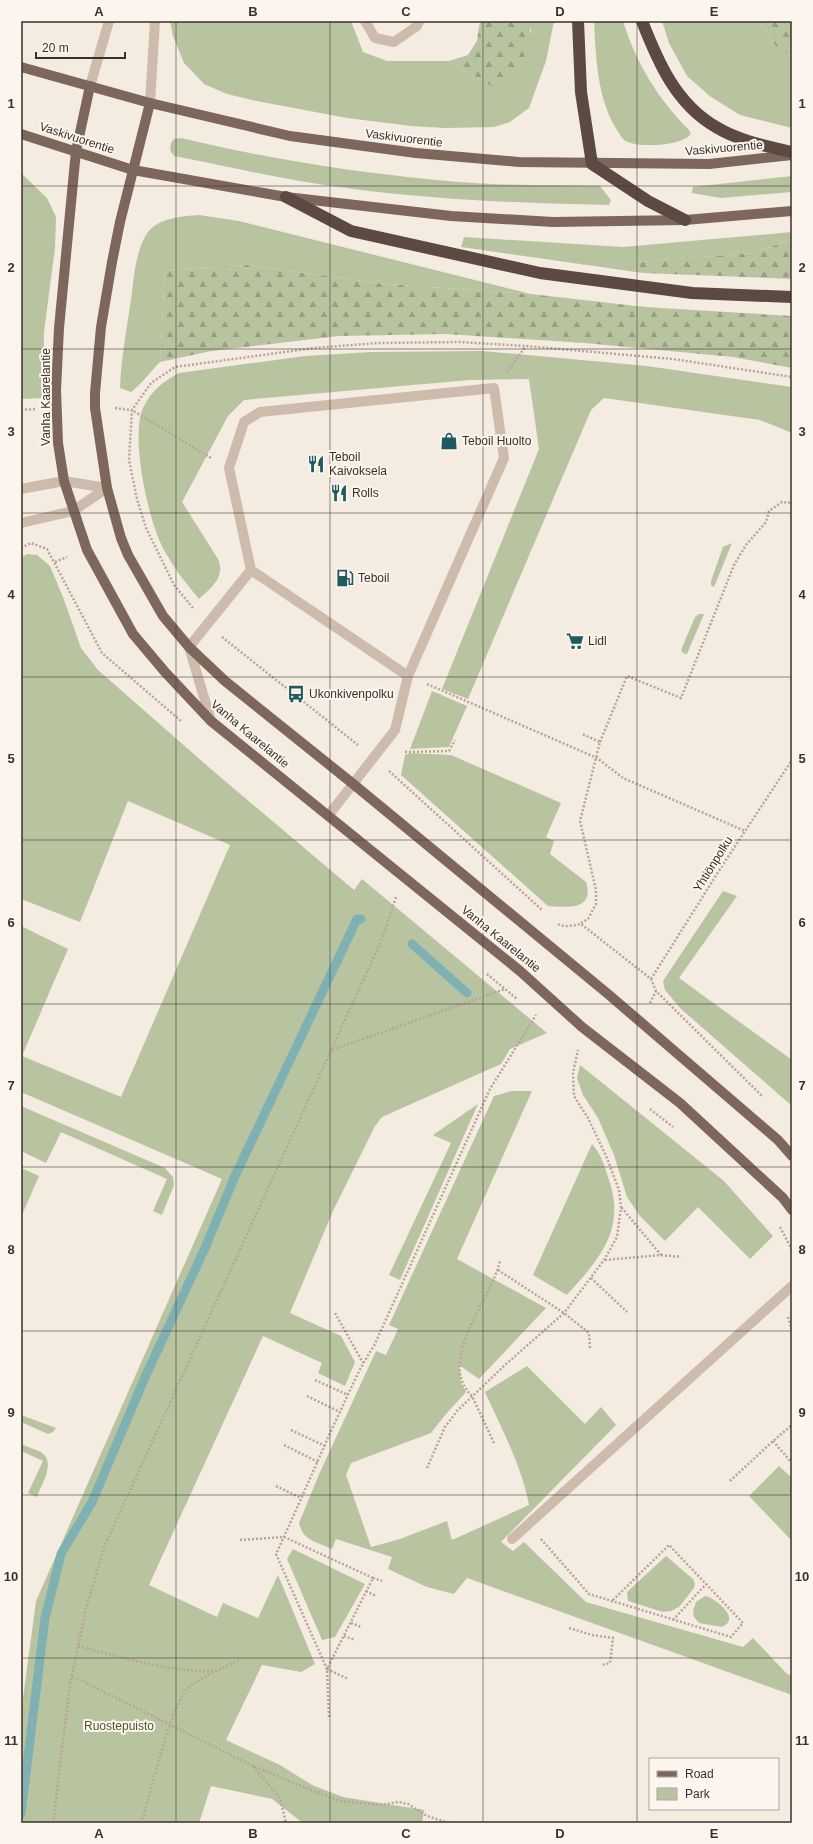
<svg xmlns="http://www.w3.org/2000/svg" width="813" height="1844" font-family="Arial,sans-serif">
	<style>
		.green { fill: #b8c4a0 }
		.forest { fill: url(#forest-firs) }
		.lines { fill: none; stroke-linecap: round; stroke-linejoin: round }
		.stream { stroke: #7fb0b2; stroke-width: 9 }
		.path { stroke: #b9a596; stroke-width: 2.5; stroke-dasharray: 2 2; stroke-linecap: butt }
		.minor { stroke: #cdbbac; stroke-width: 10 }
		.major { stroke: #7d675c; stroke-width: 10 }
		.highway { stroke: #5c4a42; stroke-width: 12 }
		.grid { fill: none; stroke: #3b302b; stroke-width: 1; stroke-opacity: 0.55 }
		.labels { text-anchor: middle; dominant-baseline: central; stroke-width: 4; stroke-linejoin: round; paint-order: stroke }
		.street-label { font-size: 12px; fill: #3b302b; stroke: #fbf5ee }
		.poi-label { font-size: 12px; fill: #3b302b; stroke: #fbf5ee; text-anchor: start }
		.park-label { font-size: 12px; fill: #4a5a2e; stroke: #fbf5ee }
		.neatline { fill: none; stroke: #3b302b; stroke-width: 1.5 }
		.grid-label { font-size: 13px; text-anchor: middle; font-weight: bold; fill: #3b302b }
	</style>
	<defs>
		<pattern id="forest-firs" width="22" height="20" patternUnits="userSpaceOnUse"><rect width="22" height="20" fill="#b8c4a0"/><path d="M5 1l3.5 6h-7zM16 11l3.5 6h-7z" fill="#97a083"/></pattern>
	</defs>
	<rect width="100%" height="100%" fill="#f4ebe1"/>
	<!-- green -->
	<g class="green">
		<path d="M 170,21 L 351,21 L 363,52 L 387,61 L 449,61 L 491,86 L 531,32 L 531,21 L 554,21 L 546,61 L 529,108 L 510,122 L 494,127 L 445,128 L 411,126 L 347,118 L 252,100 L 227,94 L 204,84 L 184,63 L 173,36 Z"/>
		<path d="M 594,21 L 623,21 C 636,63 658,99 689,130 L 691,134 C 684,142 668,144 657,145 C 647,145 634,146 624,140 C 622,138 619,133 617,130 C 597,98 596,58 594,21 Z"/>
		<path d="M 662,21 L 758,21 L 778,49 L 792,56 L 792,128 L 740,115 L 711,97 L 687,76 L 669,43 Z"/>
		<path d="M 181,138 C 265,158 351,172 437,180 C 491,186 546,185 600,186 L 611,200 L 609,205 C 521,203 434,200 346,188 C 288,181 232,167 174,156 L 170,150 L 171,143 L 174,139 Z"/>
		<path d="M 21,173 L 47,198 L 56,217 L 55,248 L 44,332 L 43,398 L 21,399 Z"/>
		<path d="M 792,176 L 792,192 L 721,198 L 692,193 L 693,187 Z"/>
		<path d="M 199,215 L 239,221 L 531,294 L 385,284 L 247,265 L 165,270 L 160,362 C 150,372 142,384 131,392 L 120,388 C 121,361 126,333 130,306 C 134,283 134,252 148,232 C 159,218 183,216 199,215 Z"/>
		<path d="M 792,232 L 792,242 L 787,241 L 753,253 L 636,262 L 643,273 L 461,247 L 464,237 L 623,247 Z"/>
		<path d="M 482,351 L 647,366 L 792,387 L 792,433 L 760,420 L 604,398 L 591,410 L 468,699 L 442,689 L 539,449 L 529,379 L 470,380 L 244,400 L 228,416 L 182,502 L 218,559 C 226,577 211,588 199,599 C 185,582 172,566 162,546 C 148,518 129,434 144,406 C 152,390 164,381 179,373 L 305,356 L 371,352 Z"/>
		<path d="M 732,543 L 714,587 L 711,585 L 711,581 L 723,547 Z"/>
		<path d="M 27,554 L 37,555 L 50,566 L 63,597 L 81,648 L 98,670 L 212,770 L 354,890 L 362,879 L 547,1033 L 510,1049 L 501,1064 L 382,1117 L 375,1126 L 333,1211 L 290,1313 L 341,1336 L 355,1362 L 345,1386 L 318,1373 L 322,1363 L 263,1336 L 149,1585 L 217,1617 L 223,1603 L 258,1618 L 278,1575 L 315,1664 L 301,1672 L 262,1665 L 226,1740 L 280,1765 L 312,1785 L 343,1797 L 424,1810 L 422,1823 L 305,1823 L 299,1820 L 272,1799 L 211,1786 L 199,1823 L 21,1823 L 21,1713 L 36,1601 L 222,1179 L 21,1092 L 21,926 L 68,949 L 22,1056 L 121,1097 L 230,845 L 128,801 L 80,922 L 21,899 L 21,558 Z"/>
		<path d="M 699,614 L 704,614 L 687,654 L 683,653 L 681,650 L 695,617 Z"/>
		<path d="M 432,691 L 467,706 L 449,747 L 410,749 Z"/>
		<path d="M 410,753 L 451,755 L 561,803 L 546,837 L 554,841 L 550,854 L 586,882 C 595,911 566,907 548,906 L 401,775 L 405,755 Z"/>
		<path d="M 723,891 L 737,896 L 679,978 L 792,1060 L 792,1106 L 680,1008 L 665,990 L 663,981 Z"/>
		<path d="M 580,1065 L 724,1181 L 773,1236 L 750,1259 L 698,1207 L 665,1241 L 640,1216 L 627,1197 L 614,1155 L 598,1118 L 583,1095 L 577,1078 Z"/>
		<path d="M 512,1091 L 532,1091 L 457,1259 L 546,1308 L 479,1379 L 459,1365 L 461,1383 L 466,1392 L 446,1414 L 431,1433 L 351,1463 L 346,1475 L 371,1547 L 400,1539 L 447,1521 L 452,1540 L 529,1505 C 522,1467 501,1427 485,1392 L 527,1366 L 585,1424 L 601,1407 L 616,1425 L 501,1542 L 513,1551 L 524,1542 L 586,1602 L 743,1647 L 753,1638 L 787,1674 L 792,1676 L 792,1695 L 467,1578 L 454,1594 L 427,1587 L 388,1569 L 392,1557 L 336,1539 L 332,1549 C 317,1542 303,1541 299,1523 L 320,1472 L 376,1351 L 386,1355 L 398,1329 L 389,1325 L 494,1096 Z"/>
		<path d="M 478,1104 L 400,1280 L 389,1275 L 451,1143 L 433,1135 Z"/>
		<path d="M 21,1106 L 165,1168 L 173,1177 L 174,1185 L 162,1215 L 153,1211 L 167,1179 L 61,1132 L 46,1163 L 21,1151 Z"/>
		<path d="M 592,1144 C 601,1154 604,1164 608,1177 C 627,1229 600,1258 567,1295 L 533,1275 Z"/>
		<path d="M 21,1168 L 39,1176 L 21,1217 Z"/>
		<path d="M 21,1415 L 56,1428 L 53,1432 L 48,1434 L 21,1422 Z"/>
		<path d="M 21,1444 C 27,1447 36,1449 42,1453 C 56,1463 41,1485 37,1497 L 28,1493 L 43,1461 L 21,1451 Z"/>
		<path d="M 779,1466 L 792,1478 L 792,1541 L 749,1496 Z"/>
		<path d="M 293,1549 L 365,1584 L 335,1637 L 322,1640 L 287,1559 Z"/>
		<path d="M 666,1556 L 693,1579 L 695,1584 L 694,1588 L 679,1607 L 671,1611 L 663,1612 L 628,1601 L 627,1592 Z"/>
		<path d="M 705,1596 C 713,1597 731,1611 729,1620 C 728,1624 725,1625 722,1627 L 699,1623 L 694,1617 L 693,1610 L 696,1602 Z"/>
	</g>
	<!-- forest -->
	<g class="forest">
		<path d="M 480,21 L 531,21 C 531,31 526,59 521,68 C 515,77 501,81 491,86 L 449,61 L 468,55 L 477,41 Z"/>
		<path d="M 758,21 L 792,21 L 792,56 L 778,49 Z"/>
		<path d="M 787,241 L 792,242 L 792,279 L 643,273 L 635,262 L 753,253 Z"/>
		<path d="M 247,265 L 385,284 L 531,294 L 645,307 L 792,316 L 792,368 L 733,357 L 585,343 L 446,334 L 339,336 L 211,351 L 160,362 L 165,270 Z"/>
	</g>
	<g class="lines">
		<!-- stream -->
		<g class="stream">
			<path d="M 412,944 L 467,993"/>
			<path d="M 21,1814 L 45,1618 L 61,1554 L 92,1502 L 146,1375 L 205,1248 L 235,1176 L 357,919 L 361,919"/>
		</g>
		<!-- path -->
		<g class="path">
			<path d="M 507,372 L 526,346"/>
			<path d="M 115,408 L 132,410 L 151,383 L 175,367 L 314,348 L 378,343 L 459,342 L 526,346 L 673,359 L 792,377"/>
			<path d="M 21,410 L 36,409"/>
			<path d="M 21,548 L 31,543 L 47,549 L 102,653 L 181,721"/>
			<path d="M 55,562 L 67,557"/>
			<path d="M 193,608 L 174,585 L 146,528 L 137,499 L 129,460 L 132,410 L 211,458"/>
			<path d="M 222,637 L 358,745"/>
			<path d="M 427,684 L 597,758 L 623,778 L 745,831"/>
			<path d="M 600,742 L 627,676 L 681,698 L 734,565 L 746,545 L 766,522 L 769,511 L 782,502 L 792,503"/>
			<path d="M 405,752 L 449,751 L 455,740"/>
			<path d="M 389,771 L 542,910"/>
			<path d="M 581,923 L 588,919 L 596,904 L 596,890 L 580,821 L 600,742 L 582,734"/>
			<path d="M 558,924 C 565,928 574,925 581,924 L 651,979 L 656,991 L 762,1096"/>
			<path d="M 487,974 L 517,999"/>
			<path d="M 651,979 L 722,866 L 792,760"/>
			<path d="M 650,1003 L 656,991"/>
			<path d="M 332,1050 L 505,989"/>
			<path d="M 650,1109 L 673,1127"/>
			<path d="M 780,1227 L 792,1250"/>
			<path d="M 661,1255 L 681,1257"/>
			<path d="M 605,1260 L 661,1255 L 621,1207"/>
			<path d="M 498,1270 L 564,1313 L 589,1333 L 590,1349"/>
			<path d="M 591,1278 L 627,1312"/>
			<path d="M 335,1313 L 363,1363"/>
			<path d="M 788,1317 L 792,1330"/>
			<path d="M 315,1380 L 348,1395"/>
			<path d="M 307,1396 L 340,1412"/>
			<path d="M 291,1430 L 325,1446"/>
			<path d="M 773,1441 L 792,1463"/>
			<path d="M 494,1443 L 472,1396 C 435,1361 492,1298 500,1261"/>
			<path d="M 284,1445 L 318,1462"/>
			<path d="M 427,1468 L 445,1427 L 457,1411 L 505,1365 L 564,1313 L 604,1260 L 617,1237 L 621,1207 L 619,1190 L 607,1158 L 588,1118 L 574,1096 L 573,1073 L 578,1050"/>
			<path d="M 730,1481 L 773,1441 L 792,1425"/>
			<path d="M 276,1486 L 301,1498"/>
			<path d="M 541,1539 L 589,1594 L 731,1637 L 743,1623 L 669,1545 L 611,1602"/>
			<path d="M 240,1540 L 284,1537 L 373,1578 L 327,1669 L 276,1554 C 297,1509 316,1464 337,1418 C 349,1393 359,1368 374,1346 L 490,1089 L 536,1015"/>
			<path d="M 373,1578 L 382,1581"/>
			<path d="M 366,1591 L 376,1596"/>
			<path d="M 673,1620 L 706,1584"/>
			<path d="M 351,1623 L 361,1627"/>
			<path d="M 569,1628 L 592,1635 L 613,1638 L 610,1663 L 602,1665"/>
			<path d="M 344,1636 L 355,1640"/>
			<path d="M 78,1646 C 123,1657 169,1673 216,1671"/>
			<path d="M 72,1676 L 253,1766 L 311,1790 L 340,1801 L 381,1805 L 398,1802 L 408,1804 L 427,1816 L 449,1823"/>
			<path d="M 329,1717 L 327,1669 L 348,1679"/>
			<path d="M 253,1766 L 280,1798 L 286,1823"/>
			<path d="M 53,1823 L 70,1685 L 86,1608 L 105,1545 L 382,939 L 396,897"/>
			<path d="M 140,1823 L 144,1815 C 150,1791 173,1701 188,1688 C 203,1675 224,1668 241,1659"/>
		</g>
		<!-- minor -->
		<g class="minor">
			<path d="M 365,21 L 375,38 L 394,42 L 417,26 L 419,21"/>
			<path d="M 90,86 L 109,21"/>
			<path d="M 150,103 L 155,21"/>
			<path d="M 21,489 L 64,481 L 107,488"/>
			<path d="M 21,523 L 73,511 L 107,488"/>
			<path d="M 211,721 L 189,647 L 251,570"/>
			<path d="M 328,816 L 395,730 L 408,676 L 504,458 L 494,388 L 260,412 L 244,422 L 229,468 L 251,570 L 408,676"/>
			<path d="M 512,1539 L 792,1286"/>
		</g>
		<!-- major -->
		<g class="major">
			<path d="M 21,67 L 150,103 L 290,136 L 416,153 L 519,162 L 709,164 L 792,155"/>
			<path d="M 90,86 L 76,151 L 59,328 L 56,390 L 58,443 L 64,481 L 87,550 L 133,634 L 165,672 L 211,721 L 520,971 L 582,1027 L 680,1103 L 783,1198 L 792,1210"/>
			<path d="M 150,103 L 120,222 L 112,262 L 101,327 L 95,393 L 95,408 L 107,488 L 121,538 L 128,555 L 163,616 L 189,647 L 225,681 L 352,783 L 608,994 L 778,1140 L 792,1156"/>
			<path d="M 21,134 L 133,170 L 286,197 L 451,216 L 553,222 L 685,220 L 792,211"/>
		</g>
		<!-- highway -->
		<g class="highway">
			<path d="M 578,21 L 581,92 L 592,164 L 648,201 L 685,220"/>
			<path d="M 642,21 C 658,62 676,104 716,127 C 739,141 766,146 792,152"/>
			<path d="M 286,197 L 351,231 L 540,273 L 692,293 L 792,297"/>
		</g>
	</g>
	<!-- grid -->
	<path class="grid" d="M 176,21 L 176,1823M 330,21 L 330,1823M 483,21 L 483,1823M 637,21 L 637,1823M 21,186 L 792,186M 21,349 L 792,349M 21,513 L 792,513M 21,677 L 792,677M 21,840 L 792,840M 21,1004 L 792,1004M 21,1167 L 792,1167M 21,1331 L 792,1331M 21,1495 L 792,1495M 21,1658 L 792,1658"/>
	<!-- icons -->
	<defs>
		<g id="shop-bare" transform="scale(1.38)"><path d="M-5-2.5h2.3a2.7 3.5 0 0 1 5.4 0H5L5.5 6h-11ZM-1.5-2.5h3a1.5 2.3 0 0 0-3 0Z" fill="#1f5a5e" stroke="#fbf5ee" stroke-width="2.5" paint-order="stroke"/></g>
		<g id="restaurant-bare" transform="scale(1.38)"><path d="M-5-6h1v4h1v-4h1v4h1v-4h1v5L-1.5 .5V6h-2V.5L-5-1ZM5-6V6H3V1.5H1.5Q1.5-4 5-6Z" fill="#1f5a5e" stroke="#fbf5ee" stroke-width="2.5" paint-order="stroke"/></g>
		<g id="fuel-bare" transform="scale(1.38)"><path d="M-5.5-6h7V0h2V4h1.3V-2.5L3-4.5l.8-.8L6-3V5H2.5V1h-1V6h-7ZM-4.2-4.7v3.2H.2V-4.7Z" fill="#1f5a5e" stroke="#fbf5ee" stroke-width="2.5" paint-order="stroke"/></g>
		<g id="supermarket-bare" transform="scale(1.38)"><path d="M-6-5.5h2.5l.6 2H6L4.5 2H-2.5L-4.4-4H-6ZM-1.5 3.2a1.3 1.3 0 1 0 .1 0ZM3 3.2a1.3 1.3 0 1 0 .1 0Z" fill="#1f5a5e" stroke="#fbf5ee" stroke-width="2.5" paint-order="stroke"/></g>
		<g id="bus-bare" transform="scale(1.38)"><path d="M-5-6H5V4H4V6H2V4H-2V6H-4V4H-5ZM-3.5-4V0h7V-4ZM-3.5 1.2v1.5H-2V1.2ZM2 1.2v1.5H3.5V1.2Z" fill="#1f5a5e" stroke="#fbf5ee" stroke-width="2.5" paint-order="stroke"/></g>
	</defs>
	<g fill-rule="evenodd">
		<use href="#shop-bare" x="449" y="441"/>
		<use href="#restaurant-bare" x="316" y="464"/>
		<use href="#restaurant-bare" x="339" y="493"/>
		<use href="#fuel-bare" x="345" y="578"/>
		<use href="#supermarket-bare" x="575" y="641"/>
		<use href="#bus-bare" x="296" y="694"/>
	</g>
	<g class="labels">
		<!-- street labels -->
		<g class="street-label">
			<text transform="translate(77 138) rotate(18)">Vaskivuorentie</text>
			<text transform="translate(404 138) rotate(7)">Vaskivuorentie</text>
			<text transform="translate(724 148) rotate(-5)">Vaskivuorentie</text>
			<text transform="translate(46 397) rotate(-90)">Vanha Kaarelantie</text>
			<text transform="translate(250 734) rotate(40)">Vanha Kaarelantie</text>
			<text transform="translate(713 864) rotate(-58)">Yhtiönpolku</text>
			<text transform="translate(501 939) rotate(39)">Vanha Kaarelantie</text>
		</g>
		<!-- poi labels -->
		<g class="poi-label">
			<text x="462" y="441">Teboil Huolto</text>
			<text x="329" y="457">Teboil<tspan x="329" dy="14">Kaivoksela</tspan></text>
			<text x="352" y="493">Rolls</text>
			<text x="358" y="578">Teboil</text>
			<text x="588" y="641">Lidl</text>
			<text x="309" y="694">Ukonkivenpolku</text>
		</g>
		<!-- park labels -->
		<g class="park-label">
			<text x="119" y="1726">Ruostepuisto</text>
		</g>
	</g>
	<!-- border -->
	<rect width="813" height="1844" fill="none" stroke="#fbf5ee" stroke-width="44"/>
	<!-- legend -->
	<rect x="649" y="1758" width="130" height="52" fill="#fbf5ee" stroke="#aea6a0"/>
	<rect x="657" y="1771" width="20" height="6" fill="#7d675c" stroke="#aea6a0"/>
	<text x="685" y="1778" font-size="12" fill="#3b302b">Road</text>
	<rect x="657" y="1788" width="20" height="12" fill="#b8c4a0" stroke="#aea6a0"/>
	<text x="685" y="1798" font-size="12" fill="#3b302b">Park</text>
	<!-- scale -->
	<path d="M36 52v6h89v-6" fill="none" stroke="#3b302b" stroke-width="2"/>
	<text x="42" y="52" font-size="12" fill="#3b302b" stroke="#fbf5ee" stroke-width="3" paint-order="stroke">20 m</text>
	<rect x="22" y="22" width="769" height="1800" class="neatline"/>
	<g class="grid-label">
		<text x="99" y="16">A</text>
		<text x="253" y="16">B</text>
		<text x="406" y="16">C</text>
		<text x="560" y="16">D</text>
		<text x="714" y="16">E</text>
		<text x="11" y="108">1</text>
		<text x="802" y="108">1</text>
		<text x="11" y="272">2</text>
		<text x="802" y="272">2</text>
		<text x="11" y="436">3</text>
		<text x="802" y="436">3</text>
		<text x="11" y="599">4</text>
		<text x="802" y="599">4</text>
		<text x="11" y="763">5</text>
		<text x="802" y="763">5</text>
		<text x="11" y="927">6</text>
		<text x="802" y="927">6</text>
		<text x="11" y="1090">7</text>
		<text x="802" y="1090">7</text>
		<text x="11" y="1254">8</text>
		<text x="802" y="1254">8</text>
		<text x="11" y="1417">9</text>
		<text x="802" y="1417">9</text>
		<text x="11" y="1581">10</text>
		<text x="802" y="1581">10</text>
		<text x="11" y="1745">11</text>
		<text x="802" y="1745">11</text>
		<text x="99" y="1838">A</text>
		<text x="253" y="1838">B</text>
		<text x="406" y="1838">C</text>
		<text x="560" y="1838">D</text>
		<text x="714" y="1838">E</text>
	</g>
</svg>
